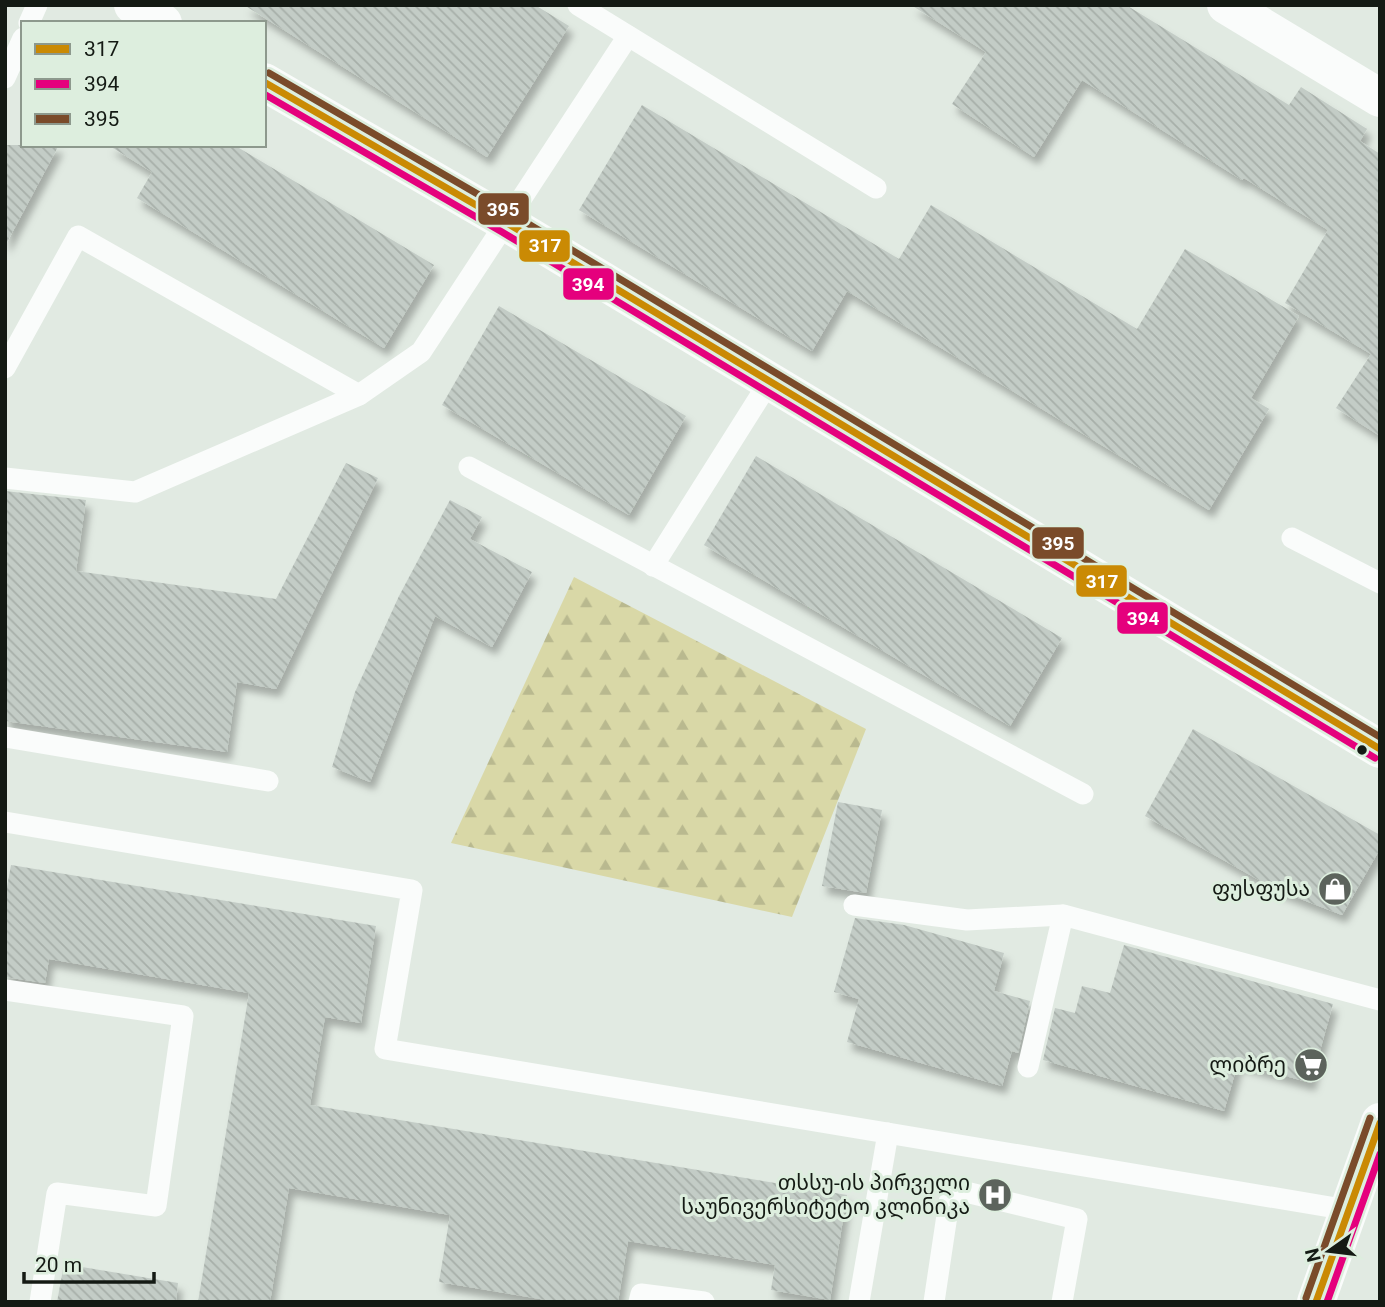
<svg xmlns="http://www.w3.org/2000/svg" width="1385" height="1307" font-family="Roboto,'Noto Sans Georgian',sans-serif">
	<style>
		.forest { fill: url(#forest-firs) }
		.building { fill: url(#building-back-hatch); filter: url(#shadow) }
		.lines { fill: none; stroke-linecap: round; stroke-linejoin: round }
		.service { stroke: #fafcfb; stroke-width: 21 }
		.minor { stroke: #fafcfb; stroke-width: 38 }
		.tertiary { stroke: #fafcfb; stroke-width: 38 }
		.bus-1-casing { stroke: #ddeede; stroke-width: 12 }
		.bus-2-casing { stroke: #ddeede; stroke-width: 12 }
		.bus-3-casing { stroke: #ddeede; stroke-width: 12 }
		.bus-1 { stroke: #ca8a04; stroke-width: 7 }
		.bus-2 { stroke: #e5007d; stroke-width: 7 }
		.bus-3 { stroke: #7a4b2a; stroke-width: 7 }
		.bus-dot { fill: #141a14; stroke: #ddeede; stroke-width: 2.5 }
		.labels { text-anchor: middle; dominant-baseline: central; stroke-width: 6; stroke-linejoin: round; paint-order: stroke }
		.poi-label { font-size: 21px; fill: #141a14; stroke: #ddeede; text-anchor: end }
		.line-badge { stroke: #ddeede; stroke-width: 2.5 }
		.badge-label { font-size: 19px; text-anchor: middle; font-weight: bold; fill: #fff }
	</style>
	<defs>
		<pattern id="forest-firs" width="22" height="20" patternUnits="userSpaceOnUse" patternTransform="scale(1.75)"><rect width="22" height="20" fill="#d9d8a7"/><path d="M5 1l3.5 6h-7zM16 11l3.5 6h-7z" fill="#b9b98f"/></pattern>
		<pattern id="building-back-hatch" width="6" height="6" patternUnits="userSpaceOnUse" patternTransform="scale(1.75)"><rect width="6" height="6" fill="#c3ccc6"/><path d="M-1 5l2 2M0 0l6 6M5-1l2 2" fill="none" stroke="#a7afa9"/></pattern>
		<filter id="shadow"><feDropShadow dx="4.5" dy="8" stdDeviation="3.5" flood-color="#0004"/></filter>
	</defs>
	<rect width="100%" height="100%" fill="#e1eae2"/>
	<!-- forest -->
	<path class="forest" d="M 574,577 L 866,729 L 792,917 L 451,843 Z"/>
	<!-- building -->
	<g class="building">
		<path d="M 244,5 L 535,5 L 569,26 L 487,157 Z"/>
		<path d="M 911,5 L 1126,5 L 1289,105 L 1301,87 L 1367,129 L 1360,141 L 1380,154 L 1380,436 L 1336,408 L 1371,354 L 1285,303 L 1328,230 L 1244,178 L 1242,180 L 1082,80 L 1034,157 L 952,104 L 986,52 Z"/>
		<path d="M 642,105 L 899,259 L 931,205 L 1137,329 L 1185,249 L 1299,316 L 1251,398 L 1269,409 L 1209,510 L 847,291 L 812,351 L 579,210 Z"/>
		<path d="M 5,145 L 59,145 L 5,246 Z"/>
		<path d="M 108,145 L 234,145 L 434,265 L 384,348 L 137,198 L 152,172 Z"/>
		<path d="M 499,306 L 686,416 L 629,515 L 442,405 Z"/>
		<path d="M 756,456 L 1062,638 L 1010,726 L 704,545 Z"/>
		<path d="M 346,463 L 378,478 L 276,689 L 237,682 L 227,752 L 5,721 L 5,491 L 86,500 L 76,571 L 276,599 Z"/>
		<path d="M 450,500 L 482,517 L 470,539 L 532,572 L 492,647 L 435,616 L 370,782 L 332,767 L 355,692 L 399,596 Z"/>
		<path d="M 1193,729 L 1380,835 L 1380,849 L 1342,915 L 1275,889 L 1145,816 Z"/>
		<path d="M 838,802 L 882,810 L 866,893 L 822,886 Z"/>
		<path d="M 11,865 L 376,926 L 361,1023 L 325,1017 L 310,1105 L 847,1195 L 830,1300 L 771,1290 L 775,1265 L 628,1241 L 618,1302 L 558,1302 L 439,1282 L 450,1215 L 289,1188 L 270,1302 L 198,1302 L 249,993 L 49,959 L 45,983 L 5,977 L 5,898 Z"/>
		<path d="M 855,918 L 904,925 L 1004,953 L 994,991 L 1030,1001 L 1018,1053 L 1012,1051 L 1002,1086 L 847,1042 L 859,999 L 834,992 Z"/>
		<path d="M 1124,945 L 1333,1004 L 1311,1083 L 1238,1063 L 1224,1111 L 1043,1060 L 1055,1008 L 1075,1013 L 1082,986 L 1110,993 Z"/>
		<path d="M 64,1264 L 178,1283 L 176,1302 L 57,1302 Z"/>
	</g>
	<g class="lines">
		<!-- service -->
		<g class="service">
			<path d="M 578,5 L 876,188"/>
			<path d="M 29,23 L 37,5"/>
			<path d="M 5,78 L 23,38"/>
			<path d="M 5,368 L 78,236 L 359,395"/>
			<path d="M 469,467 L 1083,794"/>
			<path d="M 5,478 L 135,492 L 359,395 L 421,352 L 628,36"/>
			<path d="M 1292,538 L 1380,583"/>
			<path d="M 653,566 L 769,382"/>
			<path d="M 5,737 L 268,781"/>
			<path d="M 5,822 L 412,890 L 385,1049 L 1348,1210"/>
			<path d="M 854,905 L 967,920 L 1063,915"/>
			<path d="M 5,990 L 183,1016 L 156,1206 L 57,1193 L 40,1302"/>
			<path d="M 1028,1067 L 1063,915 L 1380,1000"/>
			<path d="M 639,1302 L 641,1294 L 704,1302"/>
			<path d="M 859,1302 L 888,1133"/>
			<path d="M 934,1302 L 949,1202 L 956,1196 L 970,1193 L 1077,1219 L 1062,1302"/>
		</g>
		<!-- minor -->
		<path class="minor" d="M 1226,5 L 1380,98"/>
		<!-- tertiary -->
		<g class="tertiary">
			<path d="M 133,5 L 163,23"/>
			<path d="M 264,82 L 507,223 L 1380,749"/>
			<path d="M 1316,1302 L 1380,1122"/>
		</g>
		<!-- bus-1 casing -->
		<g class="bus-1-casing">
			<g id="bus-1">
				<path d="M 264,82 L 507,223 L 1380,749"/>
				<path d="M 1316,1302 L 1380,1123"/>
			</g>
		</g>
		<!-- bus-2 casing -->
		<g class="bus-2-casing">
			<g id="bus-2">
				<path d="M 264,94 L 502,232 L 1375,758"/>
				<path d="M 1327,1302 L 1380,1154"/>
			</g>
		</g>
		<!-- bus-3 casing -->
		<g class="bus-3-casing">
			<g id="bus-3">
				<path d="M 269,73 L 512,214 L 1380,737"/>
				<path d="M 1306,1298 L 1370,1118"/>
			</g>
		</g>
		<!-- bus-1 -->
		<use href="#bus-1" class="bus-1"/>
		<!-- bus-2 -->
		<use href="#bus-2" class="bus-2"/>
		<!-- bus-3 -->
		<use href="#bus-3" class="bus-3"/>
	</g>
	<!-- icons -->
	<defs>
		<g id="shop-disc" transform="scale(1.75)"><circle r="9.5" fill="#5c635c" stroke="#ddeede"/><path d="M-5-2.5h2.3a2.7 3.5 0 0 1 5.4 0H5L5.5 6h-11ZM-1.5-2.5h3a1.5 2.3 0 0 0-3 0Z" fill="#fff"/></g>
		<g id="supermarket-disc" transform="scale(1.75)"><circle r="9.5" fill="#5c635c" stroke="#ddeede"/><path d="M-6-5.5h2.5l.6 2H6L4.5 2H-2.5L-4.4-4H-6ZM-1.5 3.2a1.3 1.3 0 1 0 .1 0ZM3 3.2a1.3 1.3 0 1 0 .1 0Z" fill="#fff"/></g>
		<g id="hospital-disc" transform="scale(1.75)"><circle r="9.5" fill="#5c635c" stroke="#ddeede"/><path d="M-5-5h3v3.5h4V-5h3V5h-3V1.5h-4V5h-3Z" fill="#fff"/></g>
	</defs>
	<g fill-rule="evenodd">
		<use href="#shop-disc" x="1335" y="889"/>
		<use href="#supermarket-disc" x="1311" y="1065"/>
		<use href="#hospital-disc" x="995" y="1195"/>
	</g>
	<!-- markers -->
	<circle class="bus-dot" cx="1362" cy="750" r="6"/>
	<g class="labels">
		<!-- poi labels -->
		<g class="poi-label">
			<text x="1310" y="889">ფუსფუსა</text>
			<text x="1286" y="1065">ლიბრე</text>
			<text x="970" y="1183">თსსუ-ის პირველი<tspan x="970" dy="24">საუნივერსიტეტო კლინიკა</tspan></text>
		</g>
	</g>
	<g class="line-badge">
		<rect x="477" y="192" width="53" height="34" rx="7" fill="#7a4b2a"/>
		<rect x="518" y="229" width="53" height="34" rx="7" fill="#ca8a04"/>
		<rect x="562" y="267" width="53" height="34" rx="7" fill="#e5007d"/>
		<rect x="1031" y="526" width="54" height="34" rx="7" fill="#7a4b2a"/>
		<rect x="1075" y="564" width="53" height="34" rx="7" fill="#ca8a04"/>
		<rect x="1116" y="601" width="53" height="34" rx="7" fill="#e5007d"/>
	</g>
	<g class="badge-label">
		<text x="503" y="216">395</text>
		<text x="545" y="252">317</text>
		<text x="588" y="291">394</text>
		<text x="1058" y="550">395</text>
		<text x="1102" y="588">317</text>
		<text x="1143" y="625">394</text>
	</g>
	<!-- border -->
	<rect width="1385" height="1307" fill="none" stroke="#141a14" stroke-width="14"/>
	<!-- legend -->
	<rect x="21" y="21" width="245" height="126" fill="#ddeede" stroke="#8d998d" stroke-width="2"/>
	<rect x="35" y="44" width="35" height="10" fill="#ca8a04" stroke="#8d998d" stroke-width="2"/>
	<text x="84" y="56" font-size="21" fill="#141a14">317</text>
	<rect x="35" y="79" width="35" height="10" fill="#e5007d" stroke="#8d998d" stroke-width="2"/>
	<text x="84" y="91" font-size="21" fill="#141a14">394</text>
	<rect x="35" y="114" width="35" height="10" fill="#7a4b2a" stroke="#8d998d" stroke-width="2"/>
	<text x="84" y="126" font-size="21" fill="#141a14">395</text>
	<!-- north arrow -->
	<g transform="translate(1329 1251) rotate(256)" stroke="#ddeede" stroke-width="5" paint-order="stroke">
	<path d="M0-5L12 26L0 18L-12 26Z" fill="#141a14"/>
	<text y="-10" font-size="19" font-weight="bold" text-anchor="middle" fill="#141a14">N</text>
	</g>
	<!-- scale -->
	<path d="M24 1272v10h130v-10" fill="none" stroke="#141a14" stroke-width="3.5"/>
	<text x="35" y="1272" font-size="21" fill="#141a14" stroke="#ddeede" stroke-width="5" paint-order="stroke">20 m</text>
</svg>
